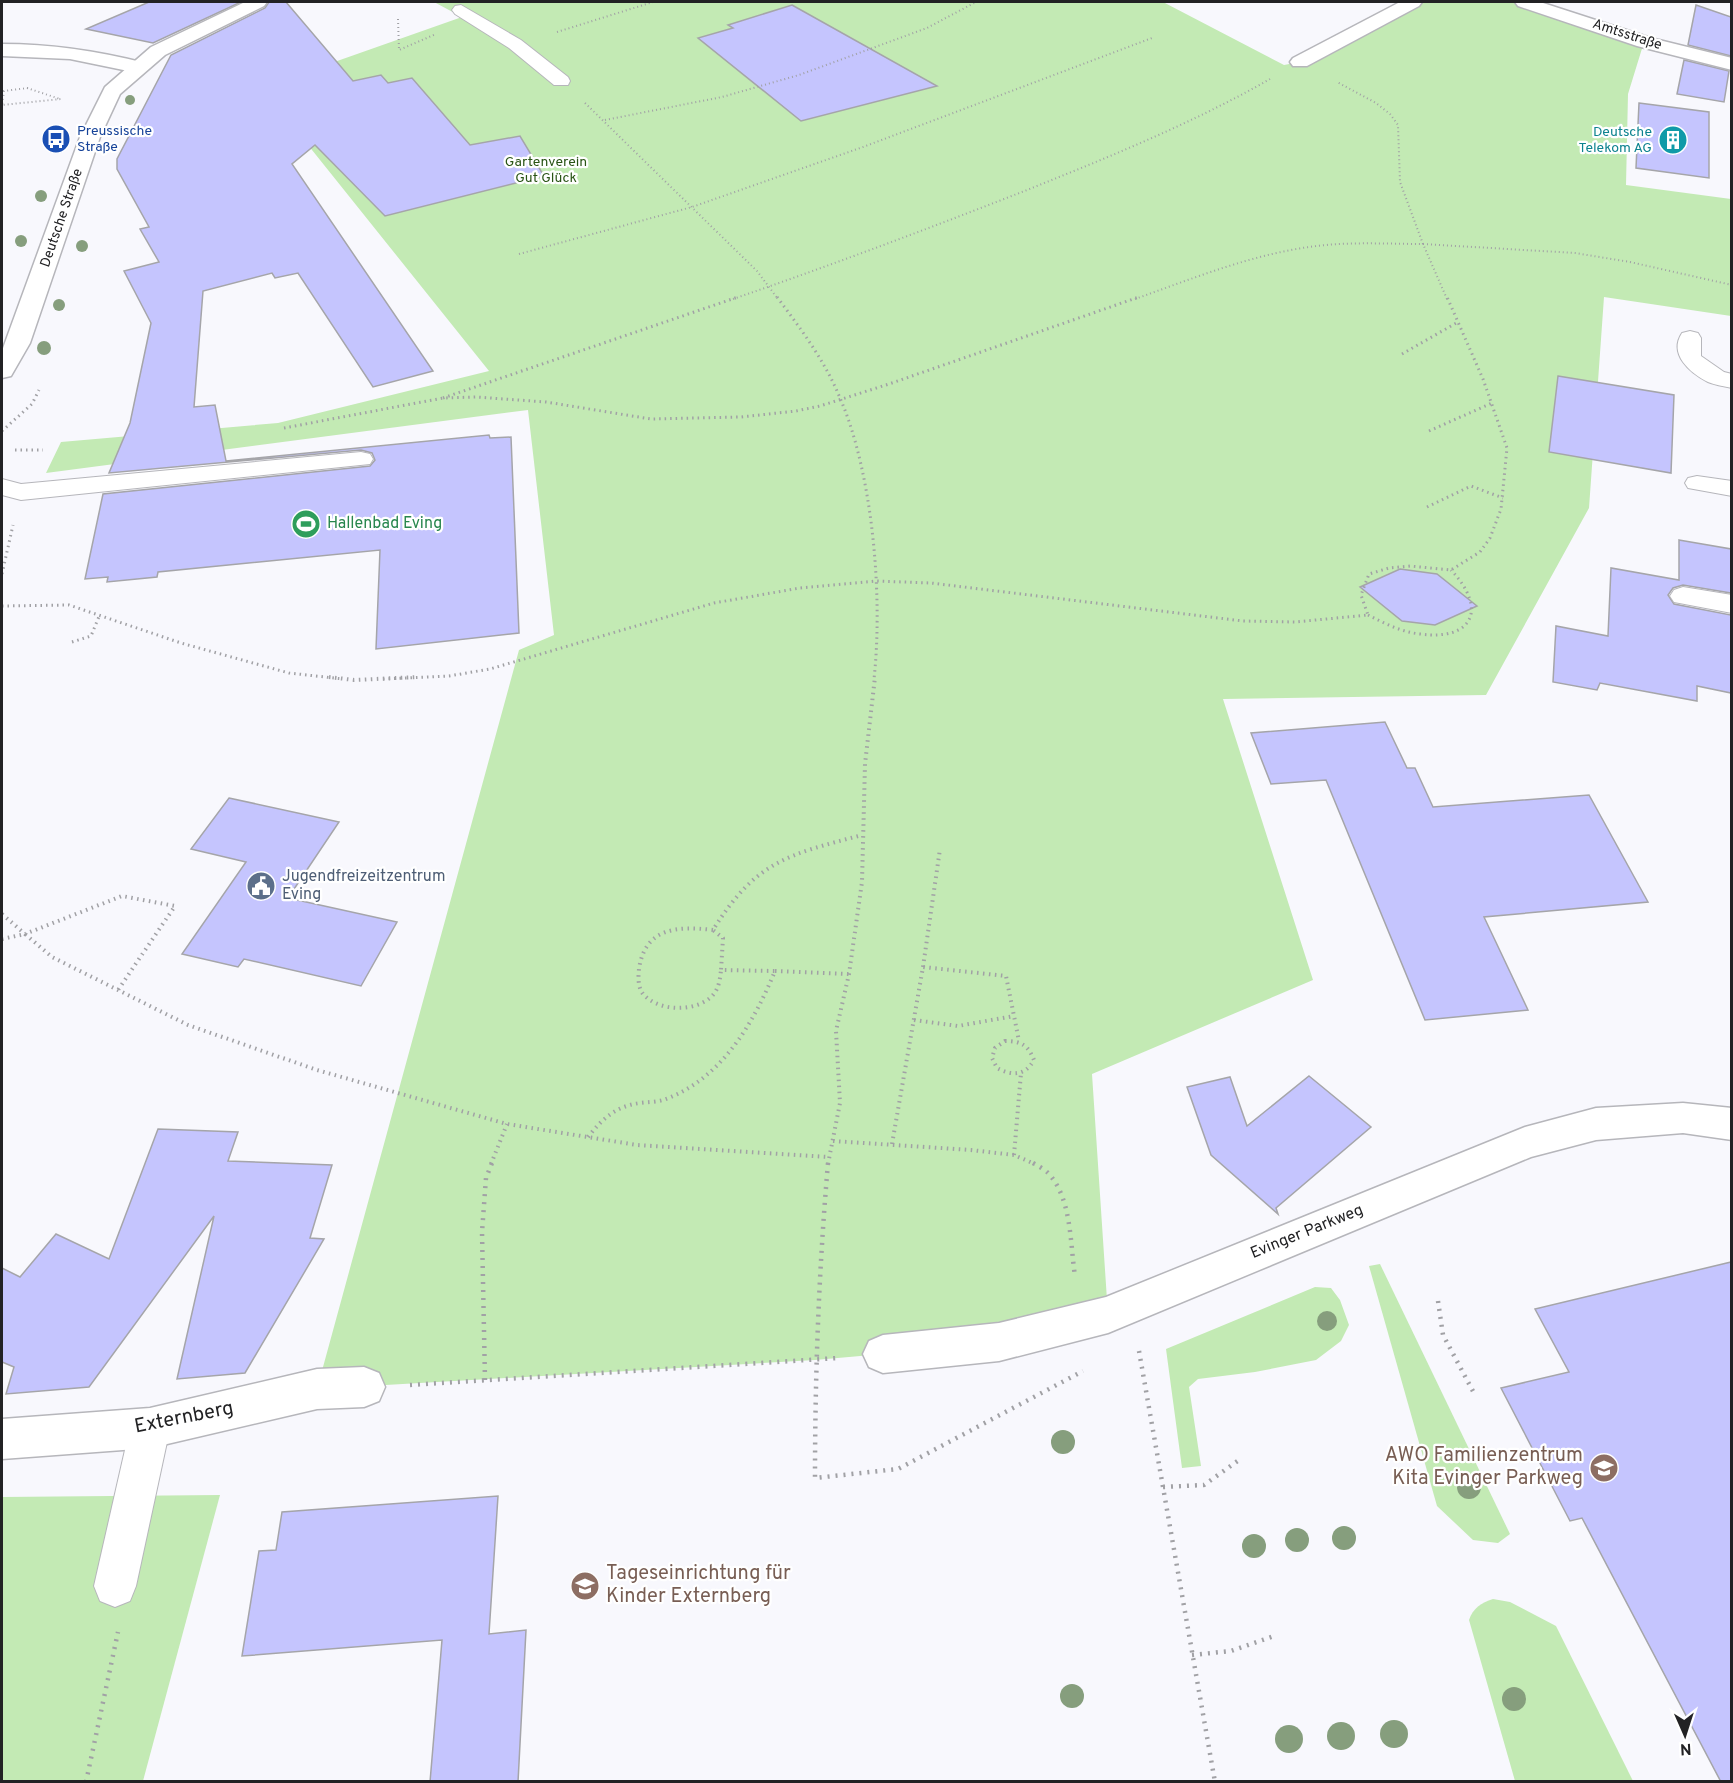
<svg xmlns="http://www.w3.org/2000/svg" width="1733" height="1783" font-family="Overpass,sans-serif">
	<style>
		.green { fill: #c3eab4 }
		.building { fill: #c5c5fe; stroke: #a5a5a9; stroke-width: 1.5 }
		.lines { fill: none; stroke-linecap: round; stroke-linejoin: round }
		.service-casing { stroke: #b6b6bb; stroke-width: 2 }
		.minor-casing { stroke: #b6b6bb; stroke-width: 3 }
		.tertiary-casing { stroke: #b6b6bb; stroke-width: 3 }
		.path-far3 { stroke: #a1a1a5; stroke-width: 2; stroke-dasharray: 1 3; stroke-linecap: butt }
		.path-far2 { stroke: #a1a1a5; stroke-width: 3; stroke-dasharray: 1.5 4; stroke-linecap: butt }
		.path-far1 { stroke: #a1a1a5; stroke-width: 4; stroke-dasharray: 1.5 4.5; stroke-linecap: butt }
		.path { stroke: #a1a1a5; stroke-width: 4.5; stroke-dasharray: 2 6; stroke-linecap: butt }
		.service { fill: #fff; fill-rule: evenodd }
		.minor { fill: #fff; fill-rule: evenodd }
		.tertiary { fill: #fff; fill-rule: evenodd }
		.tree { fill: #869e7d }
		.labels { text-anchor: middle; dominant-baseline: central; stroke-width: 4.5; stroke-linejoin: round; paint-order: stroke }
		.far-street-label { font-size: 14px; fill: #222224; stroke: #fff }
		.far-transit-label { font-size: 14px; fill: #164399; stroke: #fff; text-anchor: start }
		.far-culture-label { font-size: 14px; fill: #0d838f; stroke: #fff; text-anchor: end }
		.far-park-label { font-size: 14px; fill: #295415; stroke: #fff }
		.leisure-label { font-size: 16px; fill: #27864d; stroke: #fff; text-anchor: start }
		.service-label { font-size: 16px; fill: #4e5e75; stroke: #fff; text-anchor: start }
		.street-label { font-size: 16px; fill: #222224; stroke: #fff }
		.near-street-label { font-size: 20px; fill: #222224; stroke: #fff }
		.near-education-label { font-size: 20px; fill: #785e54; stroke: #fff; text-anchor: end }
	</style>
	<rect width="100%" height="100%" fill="#f8f8fd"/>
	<!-- green -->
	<g class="green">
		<path d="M 434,2 L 1163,2 L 1284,65 L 1300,62 L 1413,2 L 1524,2 L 1644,42 L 1628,94 L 1626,185 L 1731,199 L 1731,316 L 1604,297 L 1589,508 L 1486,695 L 1223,699 L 1313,980 L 1092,1074 L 1108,1315 L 883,1354 L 815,1360 L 317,1389 L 519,650 L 554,635 L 528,410 L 46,473 L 61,442 L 278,423 L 489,371 L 304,140 L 323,66 L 462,17 Z"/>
		<path d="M 1380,1264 L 1510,1534 L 1498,1543 L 1473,1540 L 1437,1506 L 1369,1266 Z"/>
		<path d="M 1315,1287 L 1331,1288 L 1340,1300 L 1349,1325 L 1341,1341 L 1316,1360 L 1255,1372 L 1198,1379 L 1189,1387 L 1201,1466 L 1182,1468 L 1166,1349 Z"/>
		<path d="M 220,1495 L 143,1781 L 2,1781 L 2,1497 Z"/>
		<path d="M 1493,1599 L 1510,1602 L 1556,1626 L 1633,1781 L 1515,1781 L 1469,1620 C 1473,1608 1481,1603 1493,1599 Z"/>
	</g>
	<!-- building -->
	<g class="building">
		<path d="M 149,2 L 241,2 L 153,43 L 86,29 Z"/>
		<path d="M 269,2 L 286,2 L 353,81 L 381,75 L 388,83 L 412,78 L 470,145 L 520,136 L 544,176 L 385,216 L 315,145 L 292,164 L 433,371 L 373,387 L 298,273 L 275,278 L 272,273 L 203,291 L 194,407 L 215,405 L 226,461 L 489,435 L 490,438 L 511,437 L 519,633 L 376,649 L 380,550 L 158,572 L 157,577 L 107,582 L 108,577 L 85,579 L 103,494 L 370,466 L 375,460 L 372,453 L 361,450 L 109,473 L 130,423 L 151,323 L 124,271 L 159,262 L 140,229 L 149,227 L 117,169 L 117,159 L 171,55 L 265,8 Z"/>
		<path d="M 792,5 L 937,86 L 801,121 L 698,38 L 733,28 L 728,25 Z"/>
		<path d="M 1696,5 L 1731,17 L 1731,56 L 1688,45 Z"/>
		<path d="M 1684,60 L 1729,71 L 1724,102 L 1677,94 Z"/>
		<path d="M 1639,103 L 1709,112 L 1709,178 L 1636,168 Z"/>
		<path d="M 1558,376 L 1674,395 L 1671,473 L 1549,452 Z"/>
		<path d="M 1679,540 L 1731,549 L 1731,593 L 1683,585 L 1673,588 L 1668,595 L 1674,604 L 1731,615 L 1731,693 L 1697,686 L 1697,701 L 1600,683 L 1597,690 L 1553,682 L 1556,626 L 1608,636 L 1611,568 L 1679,580 Z"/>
		<path d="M 1400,569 L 1437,574 L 1477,606 L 1435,625 L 1402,621 L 1360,587 Z"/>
		<path d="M 1385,722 L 1407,768 L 1415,768 L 1433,807 L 1589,795 L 1648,902 L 1484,917 L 1528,1010 L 1425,1020 L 1326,780 L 1271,784 L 1251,733 Z"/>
		<path d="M 229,798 L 339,822 L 288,898 L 397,922 L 361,986 L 244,959 L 238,967 L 182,954 L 246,862 L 191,849 Z"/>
		<path d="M 1309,1076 L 1371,1127 L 1276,1208 L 1278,1214 L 1211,1155 L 1187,1087 L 1230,1077 L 1247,1126 Z"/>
		<path d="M 158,1129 L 238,1132 L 228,1161 L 332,1165 L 310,1238 L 324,1239 L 245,1373 L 177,1379 L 214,1216 L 89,1387 L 6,1394 L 14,1367 L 2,1362 L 2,1268 L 20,1277 L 56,1234 L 109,1259 Z"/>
		<path d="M 1731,1262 L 1731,1782 L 1721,1782 L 1582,1518 L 1570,1521 L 1501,1388 L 1569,1372 L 1535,1309 Z"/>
		<path d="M 498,1496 L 489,1634 L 526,1630 L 518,1782 L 430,1782 L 442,1640 L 242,1656 L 259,1551 L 276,1550 L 282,1512 Z"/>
	</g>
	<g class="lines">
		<!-- service casing -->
		<g class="service-casing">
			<g id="service">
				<path d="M 461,5 L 521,40 L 568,77 L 570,81 L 568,85 L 554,85 L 509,48 L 455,14 L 452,10 L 455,6 Z"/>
				<path d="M 1690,331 L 1698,333 L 1701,338 L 1701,356 L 1724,372 L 1732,374 L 1732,388 C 1724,386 1715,385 1708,382 C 1690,373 1668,354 1682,333 Z"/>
				<path d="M 361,452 L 370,454 L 373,459 L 370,464 L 21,500 L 2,495 L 2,479 L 21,484 Z"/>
				<path d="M 1697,476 L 1732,481 L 1732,496 L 1688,488 L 1685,483 L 1688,478 Z"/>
				<path d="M 1683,587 L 1732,595 L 1732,613 L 1674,602 L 1670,596 L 1674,590 Z"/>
				<path d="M 150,1409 L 164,1414 L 170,1428 L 136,1586 L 130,1601 L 115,1607 L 100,1601 L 94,1586 L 130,1428 L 136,1414 Z"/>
			</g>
		</g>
		<!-- minor casing -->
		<g class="minor-casing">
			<g id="minor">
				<path d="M 1400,2 L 1422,2 L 1419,6 L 1307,66 L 1293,66 L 1290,62 L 1293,58 Z"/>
				<path d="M 1515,2 L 1540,2 L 1651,38 L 1732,58 L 1732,70 L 1637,46 L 1518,6 Z"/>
				<path d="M 2,44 C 51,44 98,51 145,63 L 148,67 L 145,71 L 138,73 L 70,59 L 2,56 Z"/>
				<path d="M 1683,1103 L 1732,1108 L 1732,1140 L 1683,1133 L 1596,1140 L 1531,1157 L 1108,1333 L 999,1361 L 883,1373 L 869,1367 L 863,1354 L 869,1341 L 883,1335 L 999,1323 L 1106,1297 L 1525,1127 L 1596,1108 Z"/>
				<path d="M 364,1367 L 379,1373 L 385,1387 L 379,1401 L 364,1407 L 317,1409 L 150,1448 L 2,1459 L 2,1419 L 150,1408 L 317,1369 Z"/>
			</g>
		</g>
		<!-- tertiary casing -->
		<g class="tertiary-casing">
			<path id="tertiary" d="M 245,2 L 267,2 L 264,6 L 165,55 L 120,94 L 100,137 L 30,343 L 11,376 L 2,378 L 2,351 L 80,137 L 105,87 L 151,47 Z"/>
		</g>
		<!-- path-far3 -->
		<g class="path-far3">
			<path d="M 398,19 L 399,50 L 436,34"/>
			<path d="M 557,32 L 653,2"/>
			<path d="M 27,88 L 60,99"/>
			<path d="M 28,88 L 4,91 L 2,105 L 61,99"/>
			<path d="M 585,103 L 757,271 L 778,299"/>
			<path d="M 605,120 L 722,97 L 799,75 L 927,28 L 976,2"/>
			<path d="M 519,254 L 692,207 L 863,147 L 1152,38"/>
			<path d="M 733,299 C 832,265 930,228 1027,190 C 1109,157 1193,123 1270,79"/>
			<path d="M 1135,299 C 1197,277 1260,251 1326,245 C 1358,242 1391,244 1423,244 L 1400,182 L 1398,125 L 1390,114 L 1376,103 L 1337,82"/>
			<path d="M 1447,299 L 1423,244 L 1575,253 L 1630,262 L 1732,285"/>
		</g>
		<!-- path-far2 -->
		<g class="path-far2">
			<path d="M 777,297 C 801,329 825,361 840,398 C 873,474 883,597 874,679"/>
			<path d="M 1402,354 L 1458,322"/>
			<path d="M 443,398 L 738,297"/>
			<path d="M 284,428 L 443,398 L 476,397 L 546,402 L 651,419 L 741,417 L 796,411 L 820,406 L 889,384 L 1139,297"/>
			<path d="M 2,431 L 32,404 L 39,390"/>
			<path d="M 1429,431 L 1492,403"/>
			<path d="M 15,450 L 43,450"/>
			<path d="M 1427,507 L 1471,486 L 1503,498"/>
			<path d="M 2,574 L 13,525"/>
			<path d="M 2,606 L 69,605 L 181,643 L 289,673 L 343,679"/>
			<path d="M 1368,615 C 1384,623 1401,632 1420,634 C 1473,641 1488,609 1451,570"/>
			<path d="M 72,642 L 91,636 L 100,614"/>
			<path d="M 383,679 L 449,676 L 490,669 L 714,603 L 800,588 L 876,581 L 931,583 L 1243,621 L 1295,622 L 1368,615 L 1361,595 L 1369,574 L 1389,568 L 1410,566 L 1451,570 L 1480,552 L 1490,538 L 1501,509 L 1507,448 L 1483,379 L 1447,297"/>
		</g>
		<!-- path-far1 -->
		<g class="path-far1">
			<path d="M 329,677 L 354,680 L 418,677"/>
			<path d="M 2,914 L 25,934 L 122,896 L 175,906 L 118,990"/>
			<path d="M 713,930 C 678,926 645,927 639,969 C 638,978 638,989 644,995 C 660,1012 696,1012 712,996 C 719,989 720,979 721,970"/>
			<path d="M 2,939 L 25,934 L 52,957 L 188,1025 L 317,1070 L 507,1124 L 637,1145 L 829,1157"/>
			<path d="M 923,967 L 940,849"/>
			<path d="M 775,971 L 849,974"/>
			<path d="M 914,1020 L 958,1026 L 1014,1016"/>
			<path d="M 1005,1041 C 1021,1041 1028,1045 1034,1060 C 1025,1076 1012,1076 997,1068 L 992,1058 L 995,1048 Z"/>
			<path d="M 588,1137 C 602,1119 616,1106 640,1103 C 648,1102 656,1102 663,1100 C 721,1080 753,1024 775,971 L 721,970 L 723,938 L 713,930 C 756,861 787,855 862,835"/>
			<path d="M 833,1141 L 971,1150 L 1014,1155 L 1035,1164"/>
			<path d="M 892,1144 L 923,967 L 1006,976 L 1019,1041"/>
			<path d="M 1014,1155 L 1021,1073"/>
			<path d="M 491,1164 L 507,1124"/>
			<path d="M 828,1164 L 840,1103 L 836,1031 L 849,974 L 862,882 L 865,764 L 875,677"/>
		</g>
		<!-- path -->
		<g class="path">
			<path d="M 828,1163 C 819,1268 815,1372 815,1478 L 898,1469 L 1083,1371"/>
			<path d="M 1033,1163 C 1038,1166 1044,1169 1048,1173 C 1072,1198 1070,1244 1075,1276"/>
			<path d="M 1438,1301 L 1443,1335 L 1475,1395"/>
			<path d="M 1139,1351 L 1215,1782"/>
			<path d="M 485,1380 L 482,1232 L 486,1178 L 492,1163"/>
			<path d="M 410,1385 L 839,1358"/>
			<path d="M 1163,1487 L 1204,1485 L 1239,1460"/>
			<path d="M 1192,1655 L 1231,1651 L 1274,1636"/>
			<path d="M 86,1782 L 118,1632"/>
		</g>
		<!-- service -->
		<use href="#service" class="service"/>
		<!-- minor -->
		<use href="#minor" class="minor"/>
		<!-- tertiary -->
		<use href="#tertiary" class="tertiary"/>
	</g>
	<!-- trees -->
	<g class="tree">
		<circle cx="130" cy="100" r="5"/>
		<circle cx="108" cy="147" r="5"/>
		<circle cx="41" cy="196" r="6"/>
		<circle cx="21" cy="241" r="6"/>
		<circle cx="82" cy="246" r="6"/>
		<circle cx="59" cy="305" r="6"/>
		<circle cx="44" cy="348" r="7"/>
		<circle cx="1327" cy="1321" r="10"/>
		<circle cx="1063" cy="1442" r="12"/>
		<circle cx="1469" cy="1487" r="12"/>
		<circle cx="1344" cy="1538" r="12"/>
		<circle cx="1297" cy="1540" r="12"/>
		<circle cx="1254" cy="1546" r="12"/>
		<circle cx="1072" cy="1696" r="12"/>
		<circle cx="1514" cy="1699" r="12"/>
		<circle cx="1394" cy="1734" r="14"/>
		<circle cx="1341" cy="1736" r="14"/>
		<circle cx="1289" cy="1739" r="14"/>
	</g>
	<!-- icons -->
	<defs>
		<g id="bus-disc" transform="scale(1.5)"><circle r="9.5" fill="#1a4fb4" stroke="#fff"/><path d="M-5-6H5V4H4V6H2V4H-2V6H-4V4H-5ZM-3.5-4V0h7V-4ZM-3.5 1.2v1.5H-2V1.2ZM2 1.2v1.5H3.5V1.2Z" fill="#fff"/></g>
		<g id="building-disc" transform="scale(1.5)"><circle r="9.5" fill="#0f9aa8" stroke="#fff"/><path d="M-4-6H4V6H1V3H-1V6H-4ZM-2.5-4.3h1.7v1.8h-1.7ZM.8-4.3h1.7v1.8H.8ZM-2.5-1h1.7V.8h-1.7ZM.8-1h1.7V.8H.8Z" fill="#fff"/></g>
		<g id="stadium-disc" transform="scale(1.5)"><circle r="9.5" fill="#2e9e5b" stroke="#fff"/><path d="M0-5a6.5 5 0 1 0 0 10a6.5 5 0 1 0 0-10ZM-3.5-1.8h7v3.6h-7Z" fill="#fff"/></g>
		<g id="civic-disc" transform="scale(1.5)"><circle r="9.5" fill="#5c6f8a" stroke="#fff"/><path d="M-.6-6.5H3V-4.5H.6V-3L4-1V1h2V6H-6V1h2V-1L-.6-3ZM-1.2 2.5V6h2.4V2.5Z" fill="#fff"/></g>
		<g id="school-disc" transform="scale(1.5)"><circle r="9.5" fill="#8d6e63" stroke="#fff"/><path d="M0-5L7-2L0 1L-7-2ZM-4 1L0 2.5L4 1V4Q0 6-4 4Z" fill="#fff"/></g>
	</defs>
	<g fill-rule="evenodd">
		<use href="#bus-disc" x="56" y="139"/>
		<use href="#building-disc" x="1673" y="140"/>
		<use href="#stadium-disc" x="306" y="524"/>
		<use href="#civic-disc" x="261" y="886"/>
		<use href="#school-disc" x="1604" y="1468"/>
		<use href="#school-disc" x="585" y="1586"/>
	</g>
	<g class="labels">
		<!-- far-street labels -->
		<g class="far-street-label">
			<text transform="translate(1627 35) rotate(18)">Amtsstraße</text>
			<text transform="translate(62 218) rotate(-71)">Deutsche Straße</text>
		</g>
		<!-- far-transit labels -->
		<g class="far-transit-label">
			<text x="77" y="131">Preussische<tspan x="77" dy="16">Straße</tspan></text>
		</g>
		<!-- far-culture labels -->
		<g class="far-culture-label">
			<text x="1652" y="132">Deutsche<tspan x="1652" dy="16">Telekom AG</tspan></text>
		</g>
		<!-- far-park labels -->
		<g class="far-park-label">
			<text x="546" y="162">Gartenverein<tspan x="546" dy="16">Gut Glück</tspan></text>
		</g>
		<!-- leisure labels -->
		<g class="leisure-label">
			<text x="327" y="524">Hallenbad Eving</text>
		</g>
		<!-- service labels -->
		<g class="service-label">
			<text x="282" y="877">Jugendfreizeitzentrum<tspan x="282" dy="18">Eving</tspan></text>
		</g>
		<!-- street labels -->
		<g class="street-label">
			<text transform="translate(1307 1232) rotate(-22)">Evinger Parkweg</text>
		</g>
		<!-- near-street labels -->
		<g class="near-street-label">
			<text transform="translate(184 1418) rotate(-11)">Externberg</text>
		</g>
		<!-- near-education labels -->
		<g class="near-education-label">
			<text x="1583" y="1456">AWO Familienzentrum<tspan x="1583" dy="23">Kita Evinger Parkweg</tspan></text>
			<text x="606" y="1574" text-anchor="start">Tageseinrichtung für<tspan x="606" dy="23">Kinder Externberg</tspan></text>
		</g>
	</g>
	<!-- border -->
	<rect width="1733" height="1783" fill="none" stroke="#222224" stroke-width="6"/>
	<!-- north arrow -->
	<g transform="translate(1685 1735) rotate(177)" stroke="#ffffff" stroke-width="4.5" paint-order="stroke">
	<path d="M0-4.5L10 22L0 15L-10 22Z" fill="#222224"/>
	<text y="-9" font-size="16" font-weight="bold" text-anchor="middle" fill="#222224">N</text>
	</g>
</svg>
